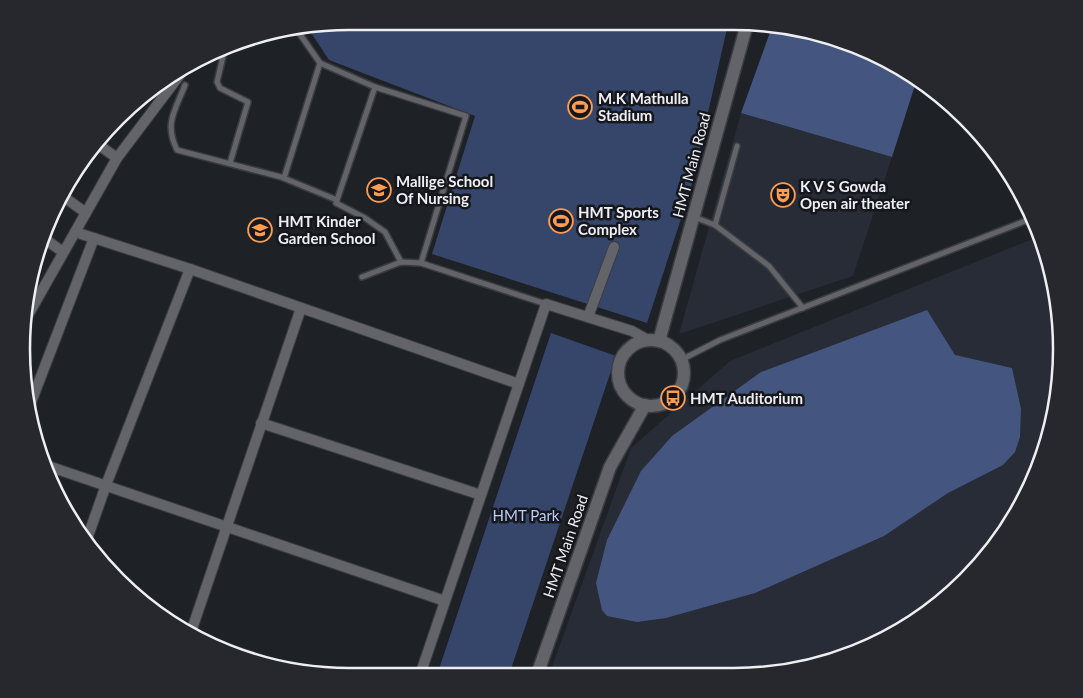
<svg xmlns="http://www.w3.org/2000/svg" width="1083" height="698" font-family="Lato,sans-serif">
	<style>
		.built { fill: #272c36 }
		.green { fill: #36466b }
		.forest { fill: #445680 }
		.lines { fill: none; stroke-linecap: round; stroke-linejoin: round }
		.service-casing { stroke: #3a3c41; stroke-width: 8 }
		.minor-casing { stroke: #3a3c41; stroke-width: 12 }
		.tertiary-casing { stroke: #3a3c41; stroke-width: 15 }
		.service { stroke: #62646a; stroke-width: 5 }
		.minor { stroke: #62646a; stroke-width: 10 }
		.tertiary { stroke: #62646a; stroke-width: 12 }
		.labels { text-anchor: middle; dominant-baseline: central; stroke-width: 5; stroke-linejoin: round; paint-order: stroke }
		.poi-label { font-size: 15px; font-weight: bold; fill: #edeff2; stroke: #15171c; text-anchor: start }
		.street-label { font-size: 15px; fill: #edeff2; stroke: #15171c }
		.park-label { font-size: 15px; fill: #b9ccf5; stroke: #15171c }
		.rim { fill: none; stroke: #edeff2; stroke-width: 2.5 }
	</style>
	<rect width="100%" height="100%" fill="#1e2126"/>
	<!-- built -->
	<g class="built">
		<path d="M 741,113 L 892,157 L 853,276 L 679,334 Z"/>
		<path d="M 1040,236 L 1051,264 L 1061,327 L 1059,391 L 1044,454 L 1018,513 L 981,565 L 933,609 L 879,643 L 819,666 L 755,676 L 549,675 L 631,448 L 730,361 Z"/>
	</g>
	<!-- green -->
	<g class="green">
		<path d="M 349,21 L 728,24 L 691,188 L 647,323 L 432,254 L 475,116 L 329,60 L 308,28 Z"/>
		<path d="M 551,333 L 616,356 L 509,675 L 437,675 Z"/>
	</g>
	<!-- forest -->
	<g class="forest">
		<path d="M 773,24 L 860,46 L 916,82 L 892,157 L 741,113 Z"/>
		<path d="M 927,310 L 955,355 L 1012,368 L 1021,409 L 1020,437 L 1015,452 L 1003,465 L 948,493 L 884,536 L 755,593 L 666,618 L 637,622 L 607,616 L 602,610 L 596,583 L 607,540 L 641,471 L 672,436 L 761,372 Z"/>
	</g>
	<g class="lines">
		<!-- service casing -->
		<g class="service-casing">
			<g id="service">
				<path d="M 297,30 L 320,63 L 375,87 L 466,116 L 421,263"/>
				<path d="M 225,48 L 217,82 L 220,88 L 248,102 L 230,163"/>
				<path d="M 185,85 C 175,111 164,123 177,150 L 281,177 L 337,200"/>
				<path d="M 375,87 L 336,203 L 365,218 L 385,232 L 401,262"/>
				<path d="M 284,178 L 320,63"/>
				<path d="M 694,217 L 715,225 L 769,266 L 803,308"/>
				<path d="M 715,225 L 737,146"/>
				<path d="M 362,277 L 401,262 L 421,263 L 546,304"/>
				<path d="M 681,360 L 720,340 L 1033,218"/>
			</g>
		</g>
		<!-- minor casing -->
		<g class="minor-casing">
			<g id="minor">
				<path d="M 96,143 L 117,158"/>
				<path d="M 64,197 L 86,213"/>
				<path d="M 75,232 L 190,269 L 519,384"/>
				<path d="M 42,237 L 63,252"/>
				<path d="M 588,317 L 614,247"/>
				<path d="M 23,324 L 117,158 L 185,68"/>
				<path d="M 30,405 L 94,238"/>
				<path d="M 261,423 L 481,495"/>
				<path d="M 45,465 L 445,601"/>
				<path d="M 87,539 L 106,485 L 190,269"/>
				<path d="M 191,632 L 301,308"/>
				<path d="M 208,642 L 277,666"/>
				<path d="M 420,675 L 546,304 L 632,331 L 648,340"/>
			</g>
		</g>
		<!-- tertiary casing -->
		<g class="tertiary-casing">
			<g id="tertiary">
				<circle cx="651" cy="373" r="33"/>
				<path d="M 659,341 L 747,24"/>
				<path d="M 537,675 L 610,467 L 645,405"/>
			</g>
		</g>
		<!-- service -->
		<use href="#service" class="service"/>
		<!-- minor -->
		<use href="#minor" class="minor"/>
		<!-- tertiary -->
		<use href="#tertiary" class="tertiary"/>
	</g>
	<!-- icons -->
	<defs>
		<g id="stadium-ring" transform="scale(1.25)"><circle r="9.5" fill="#15171c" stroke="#fc9d53" stroke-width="1.5"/><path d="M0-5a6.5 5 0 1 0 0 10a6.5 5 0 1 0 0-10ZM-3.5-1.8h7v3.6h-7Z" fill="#fc9d53"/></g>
		<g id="school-ring" transform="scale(1.25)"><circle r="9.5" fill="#15171c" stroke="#fc9d53" stroke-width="1.5"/><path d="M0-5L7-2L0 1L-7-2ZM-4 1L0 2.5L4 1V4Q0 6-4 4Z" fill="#fc9d53"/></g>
		<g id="theatre-ring" transform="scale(1.25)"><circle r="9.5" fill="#15171c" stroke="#fc9d53" stroke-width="1.5"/><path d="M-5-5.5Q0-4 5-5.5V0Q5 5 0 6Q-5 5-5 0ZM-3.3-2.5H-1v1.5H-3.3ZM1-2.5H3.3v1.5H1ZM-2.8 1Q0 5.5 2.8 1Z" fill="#fc9d53"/></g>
		<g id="bus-ring" transform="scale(1.25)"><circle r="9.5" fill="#15171c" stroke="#fc9d53" stroke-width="1.5"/><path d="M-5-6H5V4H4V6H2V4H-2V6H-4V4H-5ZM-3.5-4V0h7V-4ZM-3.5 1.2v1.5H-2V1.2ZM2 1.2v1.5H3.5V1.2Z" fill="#fc9d53"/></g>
	</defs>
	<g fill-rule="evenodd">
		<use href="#stadium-ring" x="580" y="107"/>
		<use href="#school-ring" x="379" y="190"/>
		<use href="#theatre-ring" x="783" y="195"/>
		<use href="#stadium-ring" x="561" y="221"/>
		<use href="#school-ring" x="260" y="230"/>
		<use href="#bus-ring" x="673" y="398"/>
	</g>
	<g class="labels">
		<!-- poi labels -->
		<g class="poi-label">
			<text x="598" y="98">M.K Mathulla<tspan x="598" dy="17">Stadium</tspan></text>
			<text x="396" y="181">Mallige School<tspan x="396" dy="17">Of Nursing</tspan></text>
			<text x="800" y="186">K V S Gowda<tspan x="800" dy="17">Open air theater</tspan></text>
			<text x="578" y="212">HMT Sports<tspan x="578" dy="17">Complex</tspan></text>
			<text x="278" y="221">HMT Kinder<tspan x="278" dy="17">Garden School</tspan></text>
			<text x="690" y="398">HMT Auditorium</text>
		</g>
		<!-- street labels -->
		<g class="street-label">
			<text transform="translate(691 165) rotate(-75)">HMT Main Road</text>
			<text transform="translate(565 546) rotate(-71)">HMT Main Road</text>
		</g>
		<!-- park labels -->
		<g class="park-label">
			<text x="526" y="515">HMT Park</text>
		</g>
	</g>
	<!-- crop -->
	<path d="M0 0H1083V698H0ZM349 30H734A319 319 0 0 1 1053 349V349A319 319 0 0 1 734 668H349A319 319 0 0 1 30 349V349A319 319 0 0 1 349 30Z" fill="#26282d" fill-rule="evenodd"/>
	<path class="rim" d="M349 30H734A319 319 0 0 1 1053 349V349A319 319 0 0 1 734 668H349A319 319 0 0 1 30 349V349A319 319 0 0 1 349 30Z"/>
</svg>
